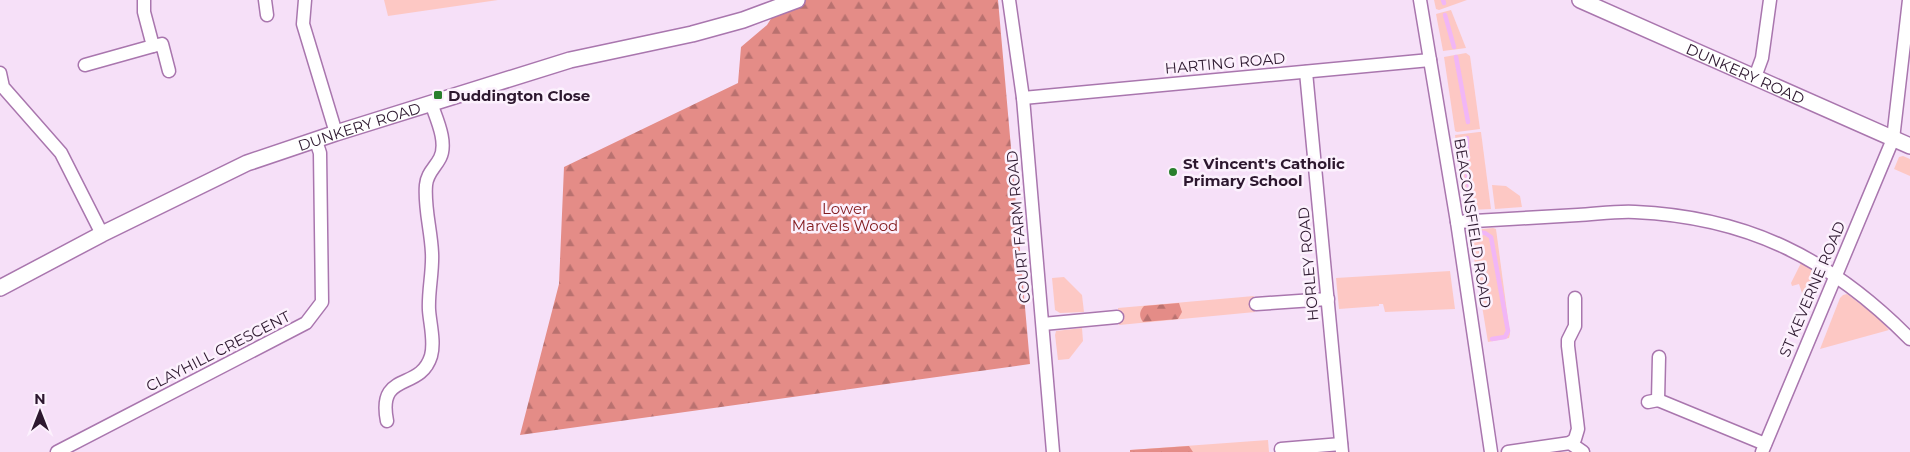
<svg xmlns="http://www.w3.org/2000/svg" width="1910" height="452" font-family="Montserrat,sans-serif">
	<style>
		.green { fill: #fdc8c4 }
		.forest { fill: url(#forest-firs) }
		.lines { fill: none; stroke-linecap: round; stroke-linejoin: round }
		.stream { stroke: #f1b6f6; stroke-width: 4.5 }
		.minor-casing { stroke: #a976ae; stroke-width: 15 }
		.tertiary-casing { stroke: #a976ae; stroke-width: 18 }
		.minor { stroke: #fff; stroke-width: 12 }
		.tertiary { stroke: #fff; stroke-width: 15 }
		.poi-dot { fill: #297f2d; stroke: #fcf1fd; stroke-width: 2 }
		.labels { text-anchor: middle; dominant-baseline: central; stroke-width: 5; stroke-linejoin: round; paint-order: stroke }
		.street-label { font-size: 15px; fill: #2d182f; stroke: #fcf1fd }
		.poi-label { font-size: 15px; font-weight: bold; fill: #2d182f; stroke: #fcf1fd; text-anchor: start }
		.park-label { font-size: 15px; fill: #841d21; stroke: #fcf1fd }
	</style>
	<defs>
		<pattern id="forest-firs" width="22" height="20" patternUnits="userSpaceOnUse" patternTransform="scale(1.25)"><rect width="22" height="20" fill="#e48c87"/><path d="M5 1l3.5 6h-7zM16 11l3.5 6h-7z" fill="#b9716f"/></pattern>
	</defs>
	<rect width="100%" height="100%" fill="#f6e0f8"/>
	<!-- green -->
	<g class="green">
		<path d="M 384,0 L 498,0 L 388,16 Z"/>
		<path d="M 1434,0 L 1467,0 L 1439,10 L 1436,9 Z"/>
		<path d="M 1451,10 L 1466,48 L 1443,51 L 1436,14 Z"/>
		<path d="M 1466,53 L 1470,56 L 1480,129 L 1457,132 L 1455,131 L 1444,57 Z"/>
		<path d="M 1479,132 L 1481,132 L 1491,209 L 1470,210 L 1466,206 L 1455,135 Z"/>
		<path d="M 1903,156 L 1910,159 L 1910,176 L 1894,169 L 1899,157 Z"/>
		<path d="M 1492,185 L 1506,186 L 1520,196 L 1522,207 L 1495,209 Z"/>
		<path d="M 1493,228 L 1496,229 L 1510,334 L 1509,338 L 1488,342 L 1470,234 L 1473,230 Z"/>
		<path d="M 1801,263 L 1820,274 L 1821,277 L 1811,302 L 1804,299 L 1799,284 L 1792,286 L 1791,283 Z"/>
		<path d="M 1450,271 L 1455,309 L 1385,312 L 1383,304 L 1379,304 L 1379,306 L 1339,309 L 1336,278 Z"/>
		<path d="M 1064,277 L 1082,295 L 1084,312 L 1060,313 L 1055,310 L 1052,278 Z"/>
		<path d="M 1847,294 L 1880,319 L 1889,330 L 1820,349 L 1840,298 L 1843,295 Z"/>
		<path d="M 1254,296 L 1255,312 L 1119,325 L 1118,308 Z"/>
		<path d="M 1082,328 L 1083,341 L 1069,359 L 1058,360 L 1055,335 L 1056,331 Z"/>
		<path d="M 1268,440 L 1269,452 L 1130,452 L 1130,450 Z"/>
	</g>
	<!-- forest -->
	<g class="forest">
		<path d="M 805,0 L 998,0 L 1030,364 L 520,435 L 559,284 L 564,167 L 738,83 L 741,47 L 767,25 L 776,11 Z"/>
		<path d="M 1179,303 L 1182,312 L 1178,319 L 1143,322 C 1139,317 1139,311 1144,306 Z"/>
		<path d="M 1189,446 L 1193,452 L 1130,452 L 1130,450 Z"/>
	</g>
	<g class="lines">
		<!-- stream -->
		<g class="stream">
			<path d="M 1443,0 L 1444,3"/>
			<path d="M 1445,15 L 1454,47"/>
			<path d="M 1456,57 L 1468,122"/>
			<path d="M 1467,138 L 1467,173 L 1471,203"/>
			<path d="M 1476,232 L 1485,233 L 1491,237 L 1508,331 L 1505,337 L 1492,339"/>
		</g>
		<!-- minor casing -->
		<g class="minor-casing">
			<g id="minor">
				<path d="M 265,0 L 267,15"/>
				<path d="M 305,0 L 303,24 L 336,133"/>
				<path d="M 1009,0 L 1023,98 L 1053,452"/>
				<path d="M 1420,0 L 1457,222 L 1491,452"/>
				<path d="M 153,46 L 162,44 L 169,71"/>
				<path d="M 85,65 L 153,46 L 144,12 L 144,0"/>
				<path d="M 1306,72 L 1342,452"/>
				<path d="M 0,73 L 3,87 L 61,153 L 102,234"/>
				<path d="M 1755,77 L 1762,58 L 1770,0"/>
				<path d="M 1023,98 L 1430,60"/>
				<path d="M 1457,222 C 1497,220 1538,217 1578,215 C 1597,214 1616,211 1635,212 C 1748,217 1831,259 1910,339"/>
				<path d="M 1256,304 L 1328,299"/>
				<path d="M 1043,324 L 1117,317"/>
				<path d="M 1658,400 L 1765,444"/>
				<path d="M 1648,402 L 1658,400 L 1659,357"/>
				<path d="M 387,421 C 377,370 420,392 431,356 C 435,342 430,324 429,310 C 428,291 433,272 432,253 C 431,230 424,207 426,185 C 427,173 435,168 440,158 C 448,142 436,118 431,103"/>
				<path d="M 1570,443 L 1575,439 L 1578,429 L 1568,346 L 1568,340 L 1575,326 L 1575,298"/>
				<path d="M 1281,449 L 1341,444"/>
				<path d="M 57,452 L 306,323 L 322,302 L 320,153 L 316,141"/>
				<path d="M 1508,452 L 1570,443 L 1583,452"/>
				<path d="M 1762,452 L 1893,139 L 1909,0"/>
			</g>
		</g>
		<!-- tertiary casing -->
		<g class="tertiary-casing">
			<g id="tertiary">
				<path id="s1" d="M 1580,0 L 1910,146"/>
				<path id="s2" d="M 0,288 L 102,234 L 247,163 L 336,133 L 570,60 L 692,34 L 743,20 L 797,0"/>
			</g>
		</g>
		<!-- minor -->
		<use href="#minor" class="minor"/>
		<!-- tertiary -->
		<use href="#tertiary" class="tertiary"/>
	</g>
	<!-- markers -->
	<g class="poi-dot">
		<rect x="433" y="90" width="10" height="10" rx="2.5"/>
		<circle cx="1173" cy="172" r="5"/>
	</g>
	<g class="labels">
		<!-- street labels -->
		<g class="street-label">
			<text transform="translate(1225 63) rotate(-5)">HARTING ROAD</text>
			<text stroke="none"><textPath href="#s1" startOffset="181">DUNKERY ROAD</textPath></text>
			<text stroke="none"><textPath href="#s2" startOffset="395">DUNKERY ROAD</textPath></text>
			<text transform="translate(1473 223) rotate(81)">BEACONSFIELD ROAD</text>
			<text transform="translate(1018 227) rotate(-95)">COURT FARM ROAD</text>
			<text transform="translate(1308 264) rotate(-95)">HORLEY ROAD</text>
			<text transform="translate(1812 289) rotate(-67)">ST KEVERNE ROAD</text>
			<text transform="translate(218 351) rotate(-27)">CLAYHILL CRESCENT</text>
		</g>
		<!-- poi labels -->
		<g class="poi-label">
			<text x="448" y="95">Duddington Close</text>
			<text x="1183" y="163">St Vincent's Catholic<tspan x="1183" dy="17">Primary School</tspan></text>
		</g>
		<!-- park labels -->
		<g class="park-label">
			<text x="845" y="208">Lower<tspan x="845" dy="17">Marvels Wood</tspan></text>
		</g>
	</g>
	<!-- north arrow -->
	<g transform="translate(40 412)" stroke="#fcf1fd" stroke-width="4" paint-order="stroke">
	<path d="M0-4L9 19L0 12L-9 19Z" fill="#2d182f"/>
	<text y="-8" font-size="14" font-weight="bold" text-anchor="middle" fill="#2d182f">N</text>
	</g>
</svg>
